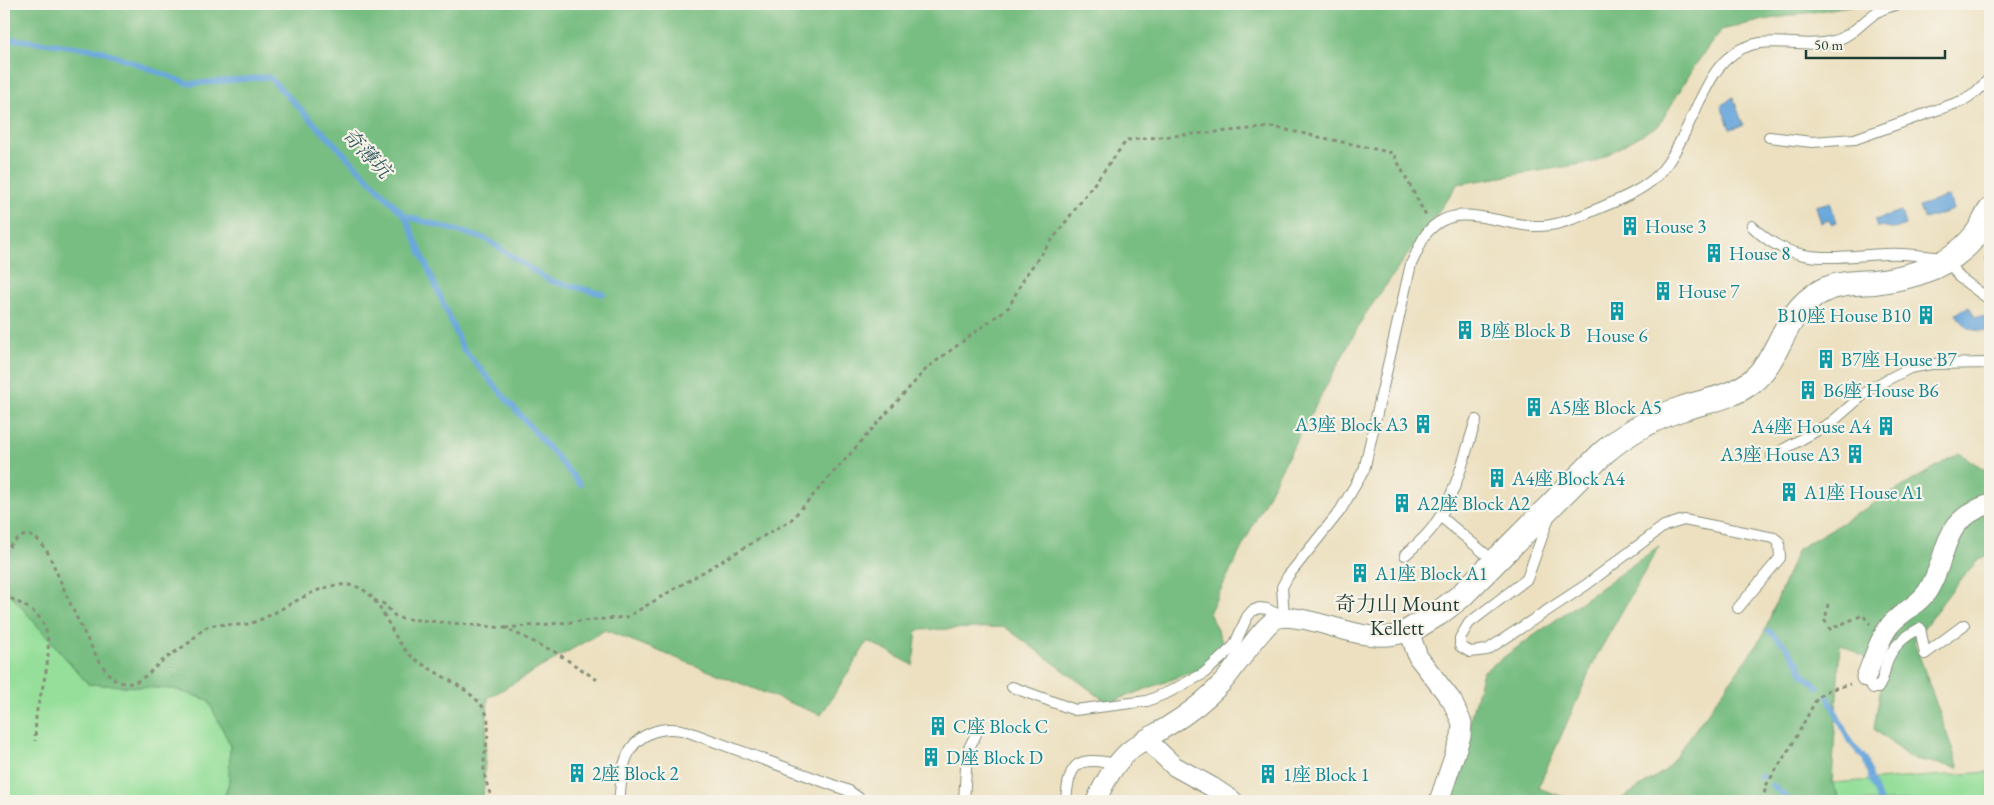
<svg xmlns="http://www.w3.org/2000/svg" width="1994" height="805" font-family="'EB Garamond','Noto Serif TC',serif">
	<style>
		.green { fill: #95df9a; stroke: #5a8e67 }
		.forest { fill: #78be82; stroke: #4c7e5b }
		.water { fill: #6aa8dc; stroke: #447288 }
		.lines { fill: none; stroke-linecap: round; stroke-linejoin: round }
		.stream { stroke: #6aa8dc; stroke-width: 5.5 }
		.service-casing { stroke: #868e7a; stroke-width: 12 }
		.minor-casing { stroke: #868e7a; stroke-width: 21 }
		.tertiary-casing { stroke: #868e7a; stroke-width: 26 }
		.path { stroke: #868e7a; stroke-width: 3; stroke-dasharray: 4 4; stroke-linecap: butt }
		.service { stroke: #fff; stroke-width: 10 }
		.minor { stroke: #fff; stroke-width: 19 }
		.tertiary { stroke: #fff; stroke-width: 24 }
		.labels { text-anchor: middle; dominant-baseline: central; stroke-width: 4.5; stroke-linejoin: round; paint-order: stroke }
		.culture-label { font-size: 19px; fill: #0d838f; stroke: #f7f3e8; text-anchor: start }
		.water-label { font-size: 20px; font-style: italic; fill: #32585e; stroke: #f7f3e8 }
		.quarter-label { font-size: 21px; fill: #1f3d34; stroke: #f7f3e8 }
	</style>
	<rect width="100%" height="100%" fill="#f7f3e8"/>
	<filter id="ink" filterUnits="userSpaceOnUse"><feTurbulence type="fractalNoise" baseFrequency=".02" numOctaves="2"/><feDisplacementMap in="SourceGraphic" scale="10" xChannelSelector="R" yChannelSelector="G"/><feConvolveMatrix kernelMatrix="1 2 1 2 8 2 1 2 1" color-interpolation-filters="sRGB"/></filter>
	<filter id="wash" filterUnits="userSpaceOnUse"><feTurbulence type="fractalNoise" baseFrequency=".0096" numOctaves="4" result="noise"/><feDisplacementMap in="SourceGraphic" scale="20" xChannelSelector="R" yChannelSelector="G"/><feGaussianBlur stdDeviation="1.12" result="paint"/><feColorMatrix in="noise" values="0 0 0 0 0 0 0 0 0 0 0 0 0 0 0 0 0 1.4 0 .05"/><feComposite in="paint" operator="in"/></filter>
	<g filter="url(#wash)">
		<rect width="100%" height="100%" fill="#ece0c0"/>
		<!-- green -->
		<g class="green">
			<path d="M 4,587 L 88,684 L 174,689 L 208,700 L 230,744 L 229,782 L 223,801 L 4,801 Z"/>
			<path d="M 1990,772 L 1990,801 L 1841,801 L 1832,783 Z"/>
		</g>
		<!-- forest -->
		<g class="forest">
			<path d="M 4,4 L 1861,4 L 1764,20 L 1721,30 L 1696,64 L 1659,125 L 1594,162 L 1458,184 L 1364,316 L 1277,477 L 1209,613 L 1230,658 L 1108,703 L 1005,627 L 917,630 L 913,665 L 868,641 L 821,715 L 605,630 L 488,698 L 483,801 L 223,801 L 229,782 L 230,744 L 208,700 L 174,689 L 88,684 L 4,587 Z"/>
			<path d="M 1959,453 L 1990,473 L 1990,555 L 1979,559 L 1951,591 L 1914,641 L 1959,768 L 1910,758 L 1874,729 L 1884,668 L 1840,644 L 1832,783 L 1841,801 L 1618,801 L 1666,770 L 1762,637 L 1798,549 Z"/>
			<path d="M 1659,546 L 1596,657 L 1538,788 L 1575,801 L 1448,801 L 1483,672 Z"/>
		</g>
		<!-- water -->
		<g class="water">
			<path d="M 1733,97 L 1743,125 L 1730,129 L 1721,106 Z"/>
			<path d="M 1949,196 L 1953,210 L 1924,219 L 1919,206 Z"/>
			<path d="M 1830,202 L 1837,222 L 1831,224 L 1829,220 L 1821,223 L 1816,206 Z"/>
			<path d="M 1901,211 L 1905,225 L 1895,229 L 1882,226 L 1877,228 L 1875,220 Z"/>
			<path d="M 1969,306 L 1975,317 L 1989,317 L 1990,328 L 1989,331 C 1969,330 1967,331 1956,314 Z"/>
		</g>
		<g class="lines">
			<!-- stream -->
			<g class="stream">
				<path d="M 4,38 L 100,50 L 189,84 L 269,77 L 405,216 L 463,349 L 580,484"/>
				<path d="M 405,216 L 486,239 L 526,266 L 551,281 L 603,294"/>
				<path d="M 1769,631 L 1786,646 L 1799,664 L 1802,673 L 1818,687"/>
				<path d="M 1828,697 L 1850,742 L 1865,759 L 1873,785 L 1880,801"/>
				<path d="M 1760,776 L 1763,777"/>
				<path d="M 1772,785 L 1791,801"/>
			</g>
		</g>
	</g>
	<g filter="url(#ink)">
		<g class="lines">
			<!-- service casing -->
			<g class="service-casing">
				<g id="service">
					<path d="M 1769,137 L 1812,142 L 1855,139 L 1962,101 L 1976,92 L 1990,78"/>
					<path d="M 1752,226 C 1793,268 1834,256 1886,254 C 1907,253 1927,256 1948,259 L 1959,277 L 1990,300"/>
					<path d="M 1990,260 L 1990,259"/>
					<path d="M 1772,456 L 1832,422 L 1871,388 L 1910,368 L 1931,364 L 1990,363"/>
					<path d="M 1440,516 L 1495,562"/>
					<path d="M 1549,517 L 1527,579 L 1469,623 L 1460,638 L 1460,646 L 1470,652 L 1487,650 L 1586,585 L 1664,526 L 1684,520 L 1774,538 L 1779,542 L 1780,558 L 1738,608"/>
					<path d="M 1405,555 C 1415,546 1425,538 1433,527 C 1456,496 1464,456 1476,420"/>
					<path d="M 1284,617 L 1282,587 L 1288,576 L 1340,511 L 1364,470 L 1411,264 C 1416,255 1420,243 1426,234 C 1454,198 1499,225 1534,226 C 1553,227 1571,220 1588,213 C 1611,203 1640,193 1658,175 C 1675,157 1688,125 1699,102 C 1707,87 1714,70 1728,58 C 1762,28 1799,52 1837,40 C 1854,34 1863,21 1877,12 C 1884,8 1891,6 1898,4"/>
					<path d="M 1866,677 L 1873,688 L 1878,688 C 1883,681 1884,673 1886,665 C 1891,647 1904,637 1920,628 L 1925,654 L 1964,625"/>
					<path d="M 1012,687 L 1075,710 L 1147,701 L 1169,692 L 1203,674 L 1219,660 L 1234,646 L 1247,617 L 1252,611 L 1259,608 L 1267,609 L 1283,617"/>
					<path d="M 619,801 C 621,787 621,772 626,759 C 635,733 662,725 686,731 L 849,791 L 863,801"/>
					<path d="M 964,801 L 967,752 L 978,730"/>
					<path d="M 1066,801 C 1069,760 1078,757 1117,764"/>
				</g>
			</g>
			<!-- minor casing -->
			<g class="minor-casing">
				<g id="minor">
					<path d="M 1866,677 C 1873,660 1879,639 1890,625 C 1901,612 1917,606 1927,592 C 1951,554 1938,521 1990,504"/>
					<path d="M 1146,739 L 1174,766 L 1212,787 L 1233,801"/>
					<path d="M 1096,801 C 1104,783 1114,764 1129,751 C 1141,741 1155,734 1168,726 C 1188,714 1206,700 1222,683 C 1235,670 1264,621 1279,618 C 1286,616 1294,618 1301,619 C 1337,625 1373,646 1409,631 L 1418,657 L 1452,701 L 1462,723 L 1461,736 L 1439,801"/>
				</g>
			</g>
			<!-- tertiary casing -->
			<g class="tertiary-casing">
				<path id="tertiary" d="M 1409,631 L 1439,613 L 1461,596 L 1603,453 C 1626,433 1651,419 1681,409 C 1704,401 1731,398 1751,382 C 1782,358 1781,313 1822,291 C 1837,283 1857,283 1874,282 C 1910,278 1951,266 1975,236 C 1981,229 1985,219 1990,211"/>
			</g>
			<!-- path -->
			<g class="path">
				<path d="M 4,553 C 20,532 32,527 48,553 C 60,578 96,671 117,681 C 140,691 151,667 168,657 C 175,652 183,647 190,642 C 195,637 200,631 207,627 C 221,621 236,628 251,623 C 283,614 325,573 360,588 C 383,599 391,639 411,656 C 430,672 477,690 486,713 C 492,730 484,747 484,765 C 483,777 489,790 493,801"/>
				<path d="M 4,594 C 14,601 28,606 37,615 C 59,638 43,683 37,710 C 35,720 36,731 35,741"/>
				<path d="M 374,600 L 384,604 L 397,618 L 505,628 L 555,652 L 599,681"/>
				<path d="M 1828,604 L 1825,621 L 1830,629 L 1863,615 L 1870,624"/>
				<path d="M 505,628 L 627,617 L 791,520 L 927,368 L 1009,307 L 1025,276 L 1127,140 L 1273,127 L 1393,153 L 1426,216"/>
				<path d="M 1762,801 L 1767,784 L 1793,743 L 1817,698 L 1829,690 L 1850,684"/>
			</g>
			<!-- service -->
			<use href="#service" class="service"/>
			<!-- minor -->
			<use href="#minor" class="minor"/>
			<!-- tertiary -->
			<use href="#tertiary" class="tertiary"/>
		</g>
	</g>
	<!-- icons -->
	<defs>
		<g id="building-bare" transform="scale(1.5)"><path d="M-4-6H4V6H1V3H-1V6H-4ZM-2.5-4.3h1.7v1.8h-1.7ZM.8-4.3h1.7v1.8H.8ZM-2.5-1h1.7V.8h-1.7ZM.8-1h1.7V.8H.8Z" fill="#0f9aa8" stroke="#f7f3e8" stroke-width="2.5" paint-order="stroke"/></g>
	</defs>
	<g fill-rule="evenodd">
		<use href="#building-bare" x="1630" y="226"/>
		<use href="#building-bare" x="1714" y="253"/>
		<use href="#building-bare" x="1663" y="291"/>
		<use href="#building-bare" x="1617" y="311"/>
		<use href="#building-bare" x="1926" y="315"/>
		<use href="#building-bare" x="1465" y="330"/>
		<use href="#building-bare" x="1826" y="359"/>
		<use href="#building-bare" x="1808" y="390"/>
		<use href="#building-bare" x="1534" y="407"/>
		<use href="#building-bare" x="1423" y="424"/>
		<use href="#building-bare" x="1886" y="426"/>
		<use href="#building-bare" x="1855" y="454"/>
		<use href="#building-bare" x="1497" y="478"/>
		<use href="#building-bare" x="1789" y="492"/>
		<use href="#building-bare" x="1402" y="503"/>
		<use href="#building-bare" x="1360" y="573"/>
		<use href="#building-bare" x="938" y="726"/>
		<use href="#building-bare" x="931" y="757"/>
		<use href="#building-bare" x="577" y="773"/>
		<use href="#building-bare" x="1268" y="774"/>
	</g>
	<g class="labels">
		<!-- culture labels -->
		<g class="culture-label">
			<text x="1645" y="226">House 3</text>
			<text x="1729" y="253">House 8</text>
			<text x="1678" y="291">House 7</text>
			<text x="1911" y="315" text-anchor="end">B10座 House B10</text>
			<text x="1480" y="330">B座 Block B</text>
			<text x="1617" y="335" text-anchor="middle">House 6</text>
			<text x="1841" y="359">B7座 House B7</text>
			<text x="1823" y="390">B6座 House B6</text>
			<text x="1549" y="407">A5座 Block A5</text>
			<text x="1408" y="424" text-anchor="end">A3座 Block A3</text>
			<text x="1871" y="426" text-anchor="end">A4座 House A4</text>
			<text x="1840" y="454" text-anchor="end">A3座 House A3</text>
			<text x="1512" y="478">A4座 Block A4</text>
			<text x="1804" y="492">A1座 House A1</text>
			<text x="1417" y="503">A2座 Block A2</text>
			<text x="1375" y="573">A1座 Block A1</text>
			<text x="953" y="726">C座 Block C</text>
			<text x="946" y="757">D座 Block D</text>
			<text x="592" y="773">2座 Block 2</text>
			<text x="1283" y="774">1座 Block 1</text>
		</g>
		<!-- water labels -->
		<g class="water-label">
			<text transform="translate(367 153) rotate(46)">奇薄坑</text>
		</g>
		<!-- quarter labels -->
		<g class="quarter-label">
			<text x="1397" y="603">奇力山 Mount<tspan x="1397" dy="24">Kellett</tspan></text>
		</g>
	</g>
	<!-- margin -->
	<rect width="1994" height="805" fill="none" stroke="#f7f3e8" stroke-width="20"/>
	<!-- scale -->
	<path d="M1806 50v8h139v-8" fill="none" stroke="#1f3d34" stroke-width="2.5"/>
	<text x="1814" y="50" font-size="15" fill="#1f3d34" stroke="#f7f3e8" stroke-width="4" paint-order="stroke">50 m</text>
</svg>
